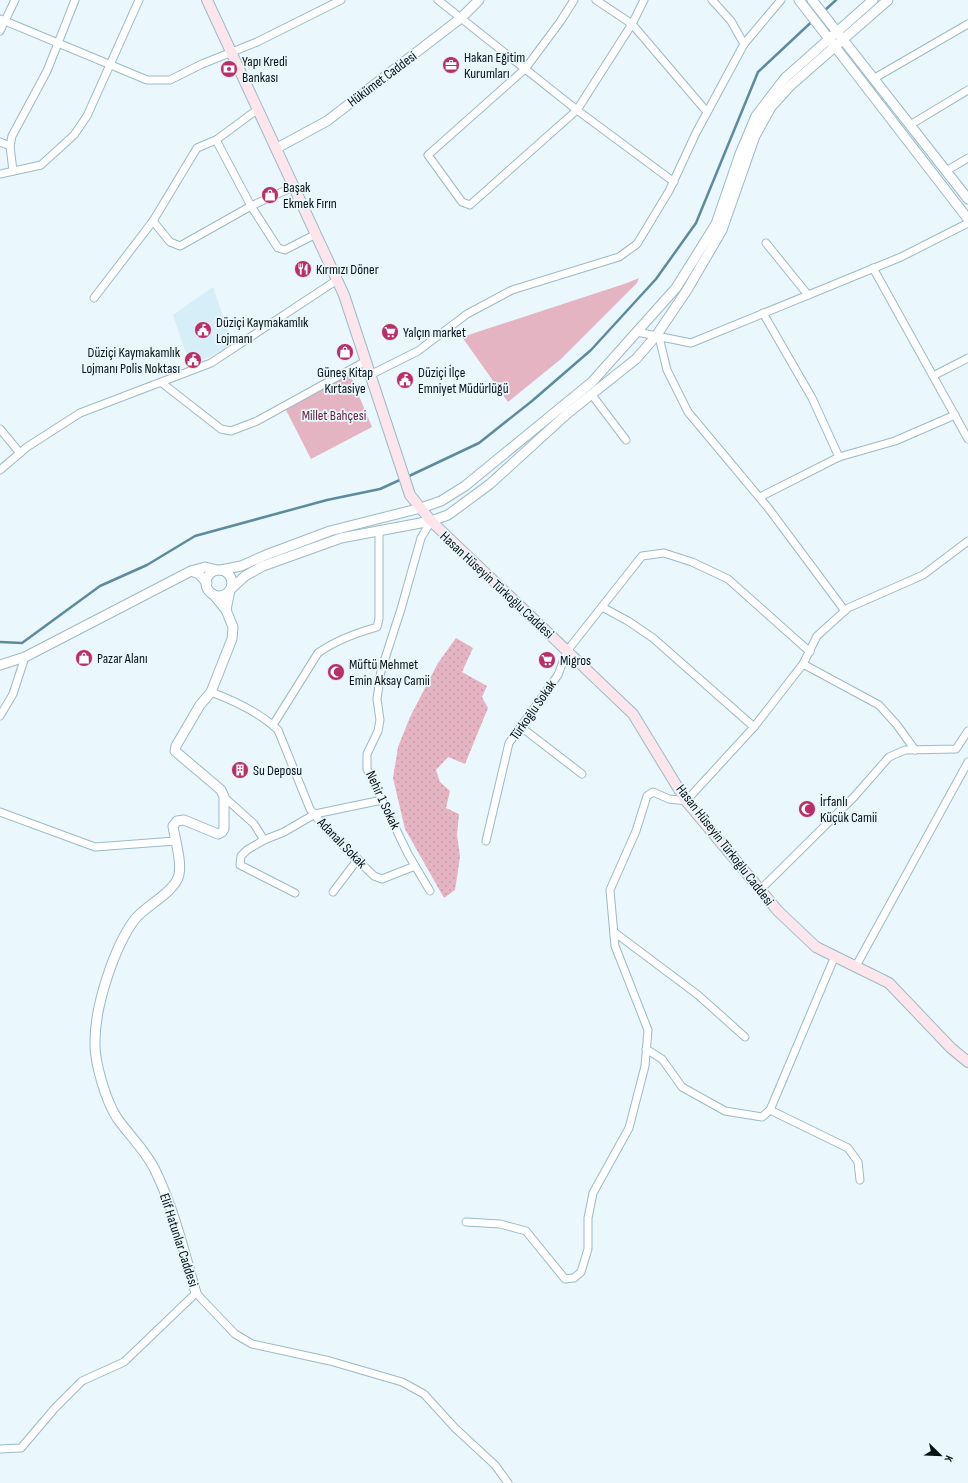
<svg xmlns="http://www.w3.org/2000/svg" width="968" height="1483" font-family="'Sofia Sans Condensed',sans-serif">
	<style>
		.built { fill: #d6eef7 }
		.park { fill: #e5b4c2 }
		.garden { fill: url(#garden-dots) }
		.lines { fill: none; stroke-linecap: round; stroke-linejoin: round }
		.stream { stroke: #5d8a9d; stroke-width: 2.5 }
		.minor-casing { stroke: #9bbac7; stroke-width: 9 }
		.tertiary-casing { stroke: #9bbac7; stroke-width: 11 }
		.secondary-casing { stroke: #9bbac7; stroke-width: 12 }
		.minor { stroke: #fff; stroke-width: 7 }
		.tertiary { stroke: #fff; stroke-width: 9 }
		.secondary { stroke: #fce6ec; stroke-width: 10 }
		.labels { text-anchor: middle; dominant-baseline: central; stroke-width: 3.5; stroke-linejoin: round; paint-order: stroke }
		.poi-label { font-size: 14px; fill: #071217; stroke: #eaf7fc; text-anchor: start }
		.street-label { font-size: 14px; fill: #071217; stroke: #eaf7fc }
		.park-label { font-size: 14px; fill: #621f39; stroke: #eaf7fc }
	</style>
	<defs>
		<pattern id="garden-dots" width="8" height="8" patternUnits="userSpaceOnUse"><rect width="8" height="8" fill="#e5b4c2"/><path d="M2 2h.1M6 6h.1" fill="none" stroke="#c39aa6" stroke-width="1.8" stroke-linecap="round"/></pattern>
	</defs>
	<rect width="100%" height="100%" fill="#eaf7fc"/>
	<!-- built -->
	<path class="built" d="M 213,287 L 233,345 L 190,366 L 173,315 Z"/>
	<!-- park -->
	<g class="park">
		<path d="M 639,278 L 637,283 L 561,359 L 508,402 L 462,337 L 627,283 Z"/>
		<path d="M 349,372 L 372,427 L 311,459 L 286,410 Z"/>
	</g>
	<!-- garden -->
	<path class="garden" d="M 456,638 L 473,648 L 462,672 L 487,686 L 482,697 L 488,708 L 465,764 L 448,757 L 436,770 L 440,782 L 450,791 L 446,808 L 459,814 L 457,835 L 460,857 L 455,890 L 444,898 L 405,829 L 393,778 L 398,747 L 410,717 L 438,663 Z"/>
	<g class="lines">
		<!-- stream -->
		<g class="stream">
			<path d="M 824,11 L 836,0"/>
			<path d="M 407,477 L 479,443 L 532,401 L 591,350 L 656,279 L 696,223 L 758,72 L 820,14"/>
			<path d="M 0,642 L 22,643 L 100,586 L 147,565 L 195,536 L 327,500 L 380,489 L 402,479"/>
		</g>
		<!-- minor casing -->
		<g class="minor-casing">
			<g id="minor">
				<path d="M 438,0 L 577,110 L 674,182"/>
				<path d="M 574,0 L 560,22 L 525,69 L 428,155 L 462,202 L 470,205 L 577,110 L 632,24 L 644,0"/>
				<path d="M 596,0 L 632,24 L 707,112"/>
				<path d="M 712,0 L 731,21 L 744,44"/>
				<path d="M 0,19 L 147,80 L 170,80 L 202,64 L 257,42 L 341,0"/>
				<path d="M 0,31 L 15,0"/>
				<path d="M 873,79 L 968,24"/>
				<path d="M 910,125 L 968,90"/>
				<path d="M 216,140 L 251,206 L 278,248 L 285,250 L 316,234"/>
				<path d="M 0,142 L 10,146"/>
				<path d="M 13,171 L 10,146 L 12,136 L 47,71 L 75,0"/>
				<path d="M 946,171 L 968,158"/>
				<path d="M 0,174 L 41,165 L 74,135 L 87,116 L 139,0"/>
				<path d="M 153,221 L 170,242 L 180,246 L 251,206 L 293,187"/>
				<path d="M 766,243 L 808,295"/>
				<path d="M 873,268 L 968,439"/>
				<path d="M 94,298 L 153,221 L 197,148 L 216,140 L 258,109"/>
				<path d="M 763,313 L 812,398 L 839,457"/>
				<path d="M 637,332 L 691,343 L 901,257 L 968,223"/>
				<path d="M 659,337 L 667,370 L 688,412 L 769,509 L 845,611"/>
				<path d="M 370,375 L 418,351 L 467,314 L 512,290 L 619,257 L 637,244 L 669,191 L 696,133 L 744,44 L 781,0"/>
				<path d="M 933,376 L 968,358"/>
				<path d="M 162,383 L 221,429 L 231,431 L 257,421 L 366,361"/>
				<path d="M 592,395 L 626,440"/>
				<path d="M 0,429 L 20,453"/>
				<path d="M 0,470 L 27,447 L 80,413 L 211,363 L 337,280"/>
				<path d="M 760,497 L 839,457 L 895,441 L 955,415"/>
				<path d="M 602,607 L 628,621 L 653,638 L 754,727"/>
				<path d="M 803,664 L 879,705 L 897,725 L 915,750"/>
				<path d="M 211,692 C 235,701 259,712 278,730 L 310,809 L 326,829 L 374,876 L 382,879 L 415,866"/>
				<path d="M 0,716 L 13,694 L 25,657"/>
				<path d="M 273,725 L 318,653 C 336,640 356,633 377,627 L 379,619 L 379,530"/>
				<path d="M 521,727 L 582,774"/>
				<path d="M 224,797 L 254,824 L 264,840 L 284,832 L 315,814 L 382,800"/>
				<path d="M 0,812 L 95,847 L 175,841"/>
				<path d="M 264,840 L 247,850 L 241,856 L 240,865 L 295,893"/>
				<path d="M 486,841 L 509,743 L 558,675 L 567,651 L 642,556 L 664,553 L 692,562 L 728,579 L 810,652"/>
				<path d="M 760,890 L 854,797 L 889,757 L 905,750 L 956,749 L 968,731"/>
				<path d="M 430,891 L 408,854 L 367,769 L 367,754 L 378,731 L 380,720 L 377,699 L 381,671 L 401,609 L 421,538 L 431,521"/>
				<path d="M 333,892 L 358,859"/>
				<path d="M 614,932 L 698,995 L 745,1037"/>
				<path d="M 856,966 L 968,762"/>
				<path d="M 646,1049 L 662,1059 L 682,1087 L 725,1111 L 762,1117 L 770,1110 L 835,956"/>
				<path d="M 770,1110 L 848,1148 L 858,1162 L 860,1180"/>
				<path d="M 466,1222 L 500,1224 L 526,1231 L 565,1279 L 574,1278 L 581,1272 L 588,1249 L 588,1218 L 593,1193 L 629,1128 L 645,1066 L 648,1030 L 615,946 L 610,890 L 636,831 L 647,796 L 653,792 L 669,799 L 686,801 L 754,727 L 803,664 L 817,636 L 848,608 L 923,575 L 968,541"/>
				<path d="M 0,1449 L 21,1448 L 55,1408 L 82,1381 L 124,1362 L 196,1293 L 235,1334 L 252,1344 L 330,1361 L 402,1382 L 424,1394 L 455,1428 L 495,1465 L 508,1483"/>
			</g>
		</g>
		<!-- tertiary casing -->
		<g class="tertiary-casing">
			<g id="tertiary">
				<path d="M 799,0 L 968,219"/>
				<path d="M 812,0 L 968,199"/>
				<path d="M 277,148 L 327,121 L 461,18 L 479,0"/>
				<path d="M 221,570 L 241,566 L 266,555 L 330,531 L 421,508 L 441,501 L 465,486 L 592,382 L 676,288 L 716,224 L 740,154 L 756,116 L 785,78 L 873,0"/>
				<circle cx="219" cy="583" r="13"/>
				<path d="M 207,583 L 199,574 L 191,571 L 205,567 L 217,570"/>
				<path d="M 213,594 L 226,610 L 230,590 L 245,576 L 263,566 L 341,538 L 431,521 L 448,515 L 490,484 L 568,413 L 636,359 L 656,336 L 687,290 L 722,230 L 755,136 L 771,107 L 791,85 L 888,0"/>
				<path d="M 0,665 L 25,657 L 191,571"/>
				<path d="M 196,1293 C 184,1251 174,1209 155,1170 C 146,1151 129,1135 117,1118 C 106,1101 94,1062 95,1041 C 95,1006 114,947 135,919 C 147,905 169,895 177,880 C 184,868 175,840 173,826 L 177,821 L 184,820 L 218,834 L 222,832 L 224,829 L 224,797 L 221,790 L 175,751 L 176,746 L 200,705 L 211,692 L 232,639 L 233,627 L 226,610"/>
			</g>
		</g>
		<!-- secondary casing -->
		<g class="secondary-casing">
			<path id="secondary" d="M 207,0 L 344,295 L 410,495 L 431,521 L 633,714 L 686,801 L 778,911 L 816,947 L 889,983 L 951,1048 L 968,1062"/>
		</g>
		<!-- minor -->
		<use href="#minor" class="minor"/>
		<!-- tertiary -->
		<use href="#tertiary" class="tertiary"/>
		<!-- secondary -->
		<use href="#secondary" class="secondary"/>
	</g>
	<!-- icons -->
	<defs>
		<g id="office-disc" transform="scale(0.9)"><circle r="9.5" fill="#b92f6a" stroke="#eaf7fc"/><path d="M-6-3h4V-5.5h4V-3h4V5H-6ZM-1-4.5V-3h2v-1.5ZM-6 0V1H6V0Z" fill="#fff"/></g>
		<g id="bank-disc" transform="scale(0.9)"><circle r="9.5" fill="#b92f6a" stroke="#eaf7fc"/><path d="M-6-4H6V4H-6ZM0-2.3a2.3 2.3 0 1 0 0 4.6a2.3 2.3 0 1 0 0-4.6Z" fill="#fff"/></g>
		<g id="shop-disc" transform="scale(0.9)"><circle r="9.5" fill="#b92f6a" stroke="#eaf7fc"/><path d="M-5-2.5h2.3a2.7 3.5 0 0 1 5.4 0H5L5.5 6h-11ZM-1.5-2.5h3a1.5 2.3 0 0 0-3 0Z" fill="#fff"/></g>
		<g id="restaurant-disc" transform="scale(0.9)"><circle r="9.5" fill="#b92f6a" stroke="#eaf7fc"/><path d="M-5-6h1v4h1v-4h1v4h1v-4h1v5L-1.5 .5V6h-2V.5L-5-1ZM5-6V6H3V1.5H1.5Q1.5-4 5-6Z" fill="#fff"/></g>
		<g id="civic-disc" transform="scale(0.9)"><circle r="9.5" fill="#b92f6a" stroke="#eaf7fc"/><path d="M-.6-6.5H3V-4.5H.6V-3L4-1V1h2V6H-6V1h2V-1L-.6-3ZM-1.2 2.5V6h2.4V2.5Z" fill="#fff"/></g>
		<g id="supermarket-disc" transform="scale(0.9)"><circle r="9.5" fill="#b92f6a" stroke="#eaf7fc"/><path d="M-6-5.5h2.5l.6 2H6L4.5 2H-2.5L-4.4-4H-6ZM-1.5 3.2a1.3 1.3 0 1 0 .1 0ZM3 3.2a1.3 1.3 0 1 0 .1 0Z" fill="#fff"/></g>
		<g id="mosque-disc" transform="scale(0.9)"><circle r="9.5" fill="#b92f6a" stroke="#eaf7fc"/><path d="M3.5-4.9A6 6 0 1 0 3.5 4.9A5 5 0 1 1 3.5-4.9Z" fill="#fff"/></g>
		<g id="building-disc" transform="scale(0.9)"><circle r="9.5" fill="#b92f6a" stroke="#eaf7fc"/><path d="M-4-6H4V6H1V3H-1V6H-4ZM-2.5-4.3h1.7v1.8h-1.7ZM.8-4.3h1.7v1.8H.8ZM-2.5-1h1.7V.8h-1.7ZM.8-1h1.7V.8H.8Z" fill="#fff"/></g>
	</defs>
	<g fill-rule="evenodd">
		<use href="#office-disc" x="451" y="65"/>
		<use href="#bank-disc" x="229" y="69"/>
		<use href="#shop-disc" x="270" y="195"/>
		<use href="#restaurant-disc" x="303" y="269"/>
		<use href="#civic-disc" x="203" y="330"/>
		<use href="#supermarket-disc" x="390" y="332"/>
		<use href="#shop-disc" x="345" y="352"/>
		<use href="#civic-disc" x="193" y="360"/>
		<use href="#civic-disc" x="405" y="380"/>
		<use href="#shop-disc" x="84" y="658"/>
		<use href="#supermarket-disc" x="547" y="660"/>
		<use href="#mosque-disc" x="336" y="672"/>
		<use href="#building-disc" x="240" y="770"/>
		<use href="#mosque-disc" x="807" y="809"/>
	</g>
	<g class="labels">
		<!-- poi labels -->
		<g class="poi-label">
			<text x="464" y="57">Hakan Eğitim<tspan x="464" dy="16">Kurumları</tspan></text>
			<text x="242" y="61">Yapı Kredi<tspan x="242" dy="16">Bankası</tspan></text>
			<text x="283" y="187">Başak<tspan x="283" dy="16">Ekmek Fırın</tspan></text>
			<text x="316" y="269">Kırmızı Döner</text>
			<text x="216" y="322">Düziçi Kaymakamlık<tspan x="216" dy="16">Lojmanı</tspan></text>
			<text x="403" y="332">Yalçın market</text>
			<text x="180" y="352" text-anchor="end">Düziçi Kaymakamlık<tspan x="180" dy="16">Lojmanı Polis Noktası</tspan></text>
			<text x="345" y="372" text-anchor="middle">Güneş Kitap<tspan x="345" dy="16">Kırtasiye</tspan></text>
			<text x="418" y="372">Düziçi İlçe<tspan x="418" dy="16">Emniyet Müdürlüğü</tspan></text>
			<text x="97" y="658">Pazar Alanı</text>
			<text x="560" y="660">Migros</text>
			<text x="349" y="664">Müftü Mehmet<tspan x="349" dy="16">Emin Aksay Camii</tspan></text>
			<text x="253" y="770">Su Deposu</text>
			<text x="820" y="801">İrfanlı<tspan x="820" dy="16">Küçük Camii</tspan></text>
		</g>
		<!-- street labels -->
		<g class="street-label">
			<text transform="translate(382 79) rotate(-37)">Hükümet Caddesi</text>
			<text transform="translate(497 585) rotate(43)">Hasan Hüseyin Türkoğlu Caddesi</text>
			<text transform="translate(533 710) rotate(-55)">Türkoğlu Sokak</text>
			<text transform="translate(383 800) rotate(65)">Nehir 1 Sokak</text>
			<text transform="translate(342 843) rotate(46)">Adanalı Sokak</text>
			<text transform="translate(725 845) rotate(52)">Hasan Hüseyin Türkoğlu Caddesi</text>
			<text transform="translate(179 1240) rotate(72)">Elif Hatunlar Caddesi</text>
		</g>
		<!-- park labels -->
		<g class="park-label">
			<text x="334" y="415">Millet Bahçesi</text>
		</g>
	</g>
	<!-- north arrow -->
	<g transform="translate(940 1455) rotate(113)" stroke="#eaf7fc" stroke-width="3" paint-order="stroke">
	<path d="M0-3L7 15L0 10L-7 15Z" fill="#071217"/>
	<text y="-6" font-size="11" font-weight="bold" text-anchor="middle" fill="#071217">K</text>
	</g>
</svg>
